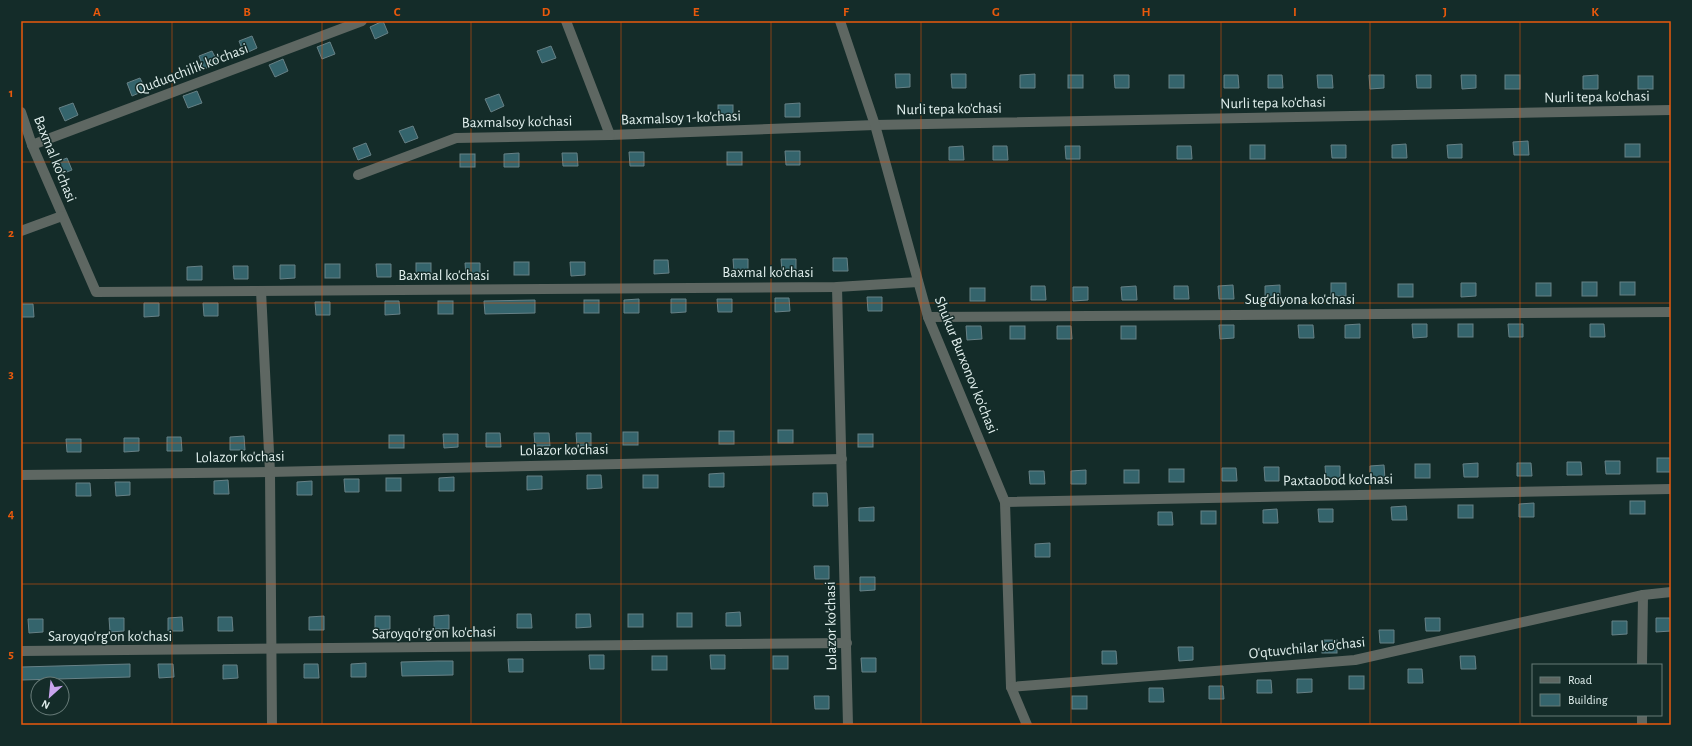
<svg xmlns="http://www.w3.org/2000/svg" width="1692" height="746" font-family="'Alegreya Sans',sans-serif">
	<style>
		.building { fill: #34646c; stroke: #678186 }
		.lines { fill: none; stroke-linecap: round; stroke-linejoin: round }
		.minor { stroke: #5e6762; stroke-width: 10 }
		.grid { fill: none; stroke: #e8590c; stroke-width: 1; stroke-opacity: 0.55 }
		.labels { text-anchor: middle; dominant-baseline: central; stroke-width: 3; stroke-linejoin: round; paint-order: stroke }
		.street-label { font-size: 15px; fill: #e1efed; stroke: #142c29 }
		.neatline { fill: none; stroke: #e8590c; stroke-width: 1.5 }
		.grid-label { font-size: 13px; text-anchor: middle; font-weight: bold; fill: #e8590c }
	</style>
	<rect width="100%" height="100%" fill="#142c29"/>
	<!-- building -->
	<g class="building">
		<path d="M 383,21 L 388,33 L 375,39 L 370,27 Z"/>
		<path d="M 252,36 L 257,48 L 244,54 L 239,41 Z"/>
		<path d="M 330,42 L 335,54 L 322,59 L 317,47 Z"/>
		<path d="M 551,46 L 556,58 L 542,63 L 537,51 Z"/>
		<path d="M 212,51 L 218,63 L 204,69 L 199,56 Z"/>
		<path d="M 283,59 L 288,71 L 275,77 L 269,65 Z"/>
		<path d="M 895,74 L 910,74 L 910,87 L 896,88 Z"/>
		<path d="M 951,74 L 966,74 L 966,88 L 952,88 Z"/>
		<path d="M 1035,74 L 1035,88 L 1020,88 L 1020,75 Z"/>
		<rect x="1068" y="75" width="15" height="13"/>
		<path d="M 1114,75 L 1129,75 L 1129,88 L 1115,88 Z"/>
		<rect x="1169" y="75" width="15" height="13"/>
		<path d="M 1224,75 L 1238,75 L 1239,88 L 1224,88 Z"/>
		<path d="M 1268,75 L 1282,75 L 1283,88 L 1268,88 Z"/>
		<path d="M 1317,75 L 1332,75 L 1333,88 L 1318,88 Z"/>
		<path d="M 1369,75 L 1384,75 L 1384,88 L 1370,89 Z"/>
		<path d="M 1416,75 L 1431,75 L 1431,88 L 1417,88 Z"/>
		<path d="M 1461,75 L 1476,75 L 1476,88 L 1462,89 Z"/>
		<rect x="1505" y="75" width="15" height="14"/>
		<path d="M 1598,75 L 1598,89 L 1583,89 L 1583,76 Z"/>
		<rect x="1638" y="76" width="15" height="13"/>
		<path d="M 140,78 L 146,90 L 132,96 L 127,83 Z"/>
		<path d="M 197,91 L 202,103 L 188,108 L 183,96 Z"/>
		<path d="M 499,94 L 504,106 L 491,112 L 485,99 Z"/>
		<path d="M 73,103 L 78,115 L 65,121 L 59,108 Z"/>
		<path d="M 800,103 L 800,117 L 785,117 L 785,104 Z"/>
		<rect x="718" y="105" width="15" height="13"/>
		<path d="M 413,126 L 418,138 L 405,143 L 399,131 Z"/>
		<path d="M 1528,141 L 1529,155 L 1514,155 L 1513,142 Z"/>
		<path d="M 366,143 L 371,155 L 358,160 L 353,148 Z"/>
		<path d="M 1406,144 L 1407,158 L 1392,158 L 1392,145 Z"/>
		<path d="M 1462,144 L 1462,158 L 1448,158 L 1447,145 Z"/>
		<rect x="1625" y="144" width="15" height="13"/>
		<rect x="1250" y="145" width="15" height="14"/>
		<path d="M 1331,145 L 1346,145 L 1346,158 L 1332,158 Z"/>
		<path d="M 963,146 L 964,160 L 949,160 L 949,147 Z"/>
		<path d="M 993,146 L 1007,146 L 1008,160 L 993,160 Z"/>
		<path d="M 1065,146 L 1080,146 L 1080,159 L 1066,159 Z"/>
		<path d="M 1177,146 L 1191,146 L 1192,159 L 1177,159 Z"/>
		<path d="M 785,151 L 800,151 L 800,165 L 786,165 Z"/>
		<path d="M 629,152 L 644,152 L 644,166 L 630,166 Z"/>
		<rect x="727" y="152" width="15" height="13"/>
		<path d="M 519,153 L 519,167 L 504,167 L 504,154 Z"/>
		<path d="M 562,153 L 577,153 L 578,166 L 563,166 Z"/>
		<rect x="460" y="154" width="15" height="13"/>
		<path d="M 67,158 L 72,170 L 59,175 L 54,163 Z"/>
		<path d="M 833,258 L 847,258 L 848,271 L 833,271 Z"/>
		<path d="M 733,259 L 748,259 L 748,272 L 734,273 Z"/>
		<path d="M 781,259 L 796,259 L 796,272 L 782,272 Z"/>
		<path d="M 654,260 L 668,260 L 669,273 L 654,274 Z"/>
		<rect x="514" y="262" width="15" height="13"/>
		<path d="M 570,262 L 585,262 L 585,275 L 571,276 Z"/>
		<rect x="416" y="263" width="15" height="14"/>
		<path d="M 465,263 L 480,263 L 480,276 L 466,276 Z"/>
		<rect x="325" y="264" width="15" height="14"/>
		<path d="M 376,264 L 391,264 L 391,277 L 377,277 Z"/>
		<path d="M 280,265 L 295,265 L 295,278 L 280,279 Z"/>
		<path d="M 202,266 L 202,280 L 187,280 L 187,267 Z"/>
		<path d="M 233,266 L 248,266 L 248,279 L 234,279 Z"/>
		<rect x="1582" y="282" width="15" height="14"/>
		<rect x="1620" y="282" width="15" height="13"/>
		<rect x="1331" y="283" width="15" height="13"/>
		<path d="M 1461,283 L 1476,283 L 1476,296 L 1461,297 Z"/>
		<rect x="1536" y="283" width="15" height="13"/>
		<rect x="1398" y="284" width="15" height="13"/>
		<path d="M 1233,285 L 1234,299 L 1219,299 L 1218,286 Z"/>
		<path d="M 1280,285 L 1280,299 L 1265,299 L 1265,286 Z"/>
		<path d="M 1031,286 L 1045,286 L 1046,300 L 1031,300 Z"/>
		<path d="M 1136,286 L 1137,300 L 1122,300 L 1121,287 Z"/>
		<path d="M 1174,286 L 1188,286 L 1189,299 L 1174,299 Z"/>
		<path d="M 1073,287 L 1088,287 L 1088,300 L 1073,301 Z"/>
		<rect x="970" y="288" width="15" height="13"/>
		<path d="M 867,297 L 882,297 L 882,311 L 868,311 Z"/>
		<path d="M 775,298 L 789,298 L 790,311 L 775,312 Z"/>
		<path d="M 639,299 L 639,313 L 624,313 L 624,300 Z"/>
		<path d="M 671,299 L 686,299 L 686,312 L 671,313 Z"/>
		<path d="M 717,299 L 732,299 L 732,312 L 718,312 Z"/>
		<path d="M 535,300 L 535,313 L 485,314 L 484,301 Z"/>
		<rect x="584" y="300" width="15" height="13"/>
		<path d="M 385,301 L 399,301 L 400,314 L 385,315 Z"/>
		<rect x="438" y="301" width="15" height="13"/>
		<path d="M 315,302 L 330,302 L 330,315 L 316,315 Z"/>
		<path d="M 144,303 L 159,303 L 159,316 L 144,317 Z"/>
		<path d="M 203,303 L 218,303 L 218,316 L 204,316 Z"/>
		<path d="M 21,304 L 33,304 L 34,317 L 21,317 Z"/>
		<path d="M 1360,324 L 1360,338 L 1345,338 L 1345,325 Z"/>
		<path d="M 1412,324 L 1427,324 L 1427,337 L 1413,338 Z"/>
		<rect x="1458" y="324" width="15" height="13"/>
		<path d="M 1508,324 L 1523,324 L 1523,337 L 1509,337 Z"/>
		<path d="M 1590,324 L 1604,324 L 1605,337 L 1590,337 Z"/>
		<path d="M 1219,325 L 1234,325 L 1234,338 L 1220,339 Z"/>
		<path d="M 1298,325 L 1313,325 L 1314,338 L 1299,338 Z"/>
		<path d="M 966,326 L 981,326 L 982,339 L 967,340 Z"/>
		<rect x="1010" y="326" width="15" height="13"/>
		<path d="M 1057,326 L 1071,326 L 1072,339 L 1057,339 Z"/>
		<rect x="1121" y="326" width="15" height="13"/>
		<rect x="778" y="430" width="15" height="13"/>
		<rect x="719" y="431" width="15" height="13"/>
		<rect x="623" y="432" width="15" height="13"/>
		<path d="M 486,433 L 500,433 L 501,447 L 486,447 Z"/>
		<path d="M 534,433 L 549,433 L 550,446 L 535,446 Z"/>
		<path d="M 576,433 L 591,433 L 591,446 L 577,446 Z"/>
		<path d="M 443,434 L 458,434 L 458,447 L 444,448 Z"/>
		<rect x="858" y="434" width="15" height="13"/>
		<rect x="389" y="435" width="15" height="13"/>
		<path d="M 244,436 L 245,450 L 230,450 L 230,437 Z"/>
		<path d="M 167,437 L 181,437 L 182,451 L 167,451 Z"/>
		<path d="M 124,438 L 139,438 L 139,451 L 124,452 Z"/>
		<path d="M 66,439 L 81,439 L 81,452 L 67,452 Z"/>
		<rect x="1657" y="458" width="14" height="14"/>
		<path d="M 1605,461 L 1620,461 L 1620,474 L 1606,474 Z"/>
		<path d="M 1567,462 L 1581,462 L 1582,475 L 1567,475 Z"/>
		<path d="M 1478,463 L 1478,477 L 1464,477 L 1463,464 Z"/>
		<path d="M 1517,463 L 1531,463 L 1532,476 L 1517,476 Z"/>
		<rect x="1415" y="464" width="15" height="14"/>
		<path d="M 1384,465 L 1385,479 L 1370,479 L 1370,466 Z"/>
		<path d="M 1325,466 L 1340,466 L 1340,479 L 1326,479 Z"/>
		<path d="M 1264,467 L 1279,467 L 1279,481 L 1265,481 Z"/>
		<path d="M 1222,468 L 1236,468 L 1237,481 L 1222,481 Z"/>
		<rect x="1169" y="469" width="15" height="13"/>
		<path d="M 1086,470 L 1086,484 L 1071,484 L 1071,471 Z"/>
		<rect x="1124" y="470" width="15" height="13"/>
		<path d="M 1029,471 L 1044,471 L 1045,484 L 1030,484 Z"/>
		<path d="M 724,473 L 724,487 L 709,487 L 709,474 Z"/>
		<path d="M 587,475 L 601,475 L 602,488 L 587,489 Z"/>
		<rect x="643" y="475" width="15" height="13"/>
		<path d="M 527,476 L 542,476 L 542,489 L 527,490 Z"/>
		<path d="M 454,477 L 454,491 L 439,491 L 439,478 Z"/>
		<rect x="386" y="478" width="15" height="13"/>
		<path d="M 344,479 L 359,479 L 359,492 L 345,492 Z"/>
		<path d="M 228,480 L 229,494 L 214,494 L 214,481 Z"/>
		<path d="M 312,481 L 312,495 L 297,495 L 297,482 Z"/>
		<path d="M 115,482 L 130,482 L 130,495 L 116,496 Z"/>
		<path d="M 76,483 L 90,483 L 91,496 L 76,496 Z"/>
		<path d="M 813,493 L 827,493 L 828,506 L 813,506 Z"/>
		<rect x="1630" y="501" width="15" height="13"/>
		<path d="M 1534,503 L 1534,517 L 1519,517 L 1519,504 Z"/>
		<rect x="1458" y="505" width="15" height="13"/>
		<path d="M 1406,506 L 1407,520 L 1392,520 L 1391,507 Z"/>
		<path d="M 874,507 L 874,521 L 859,521 L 859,508 Z"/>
		<path d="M 1277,509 L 1278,523 L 1263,523 L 1263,510 Z"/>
		<path d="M 1318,509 L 1333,509 L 1333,522 L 1319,522 Z"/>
		<rect x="1201" y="511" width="15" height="13"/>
		<path d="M 1158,512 L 1172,512 L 1173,525 L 1158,525 Z"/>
		<path d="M 1050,543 L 1050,557 L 1035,557 L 1035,544 Z"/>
		<path d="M 814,566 L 829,566 L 829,579 L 815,579 Z"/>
		<path d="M 860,577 L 875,577 L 875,590 L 860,591 Z"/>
		<path d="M 740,612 L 741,626 L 726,626 L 726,613 Z"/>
		<rect x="677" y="613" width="15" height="14"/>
		<path d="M 517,614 L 531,614 L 532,628 L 517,628 Z"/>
		<path d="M 576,614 L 590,614 L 591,627 L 576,628 Z"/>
		<rect x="628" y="614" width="15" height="13"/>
		<path d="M 449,615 L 449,629 L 434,629 L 434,616 Z"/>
		<path d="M 324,616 L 324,630 L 309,630 L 309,617 Z"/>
		<path d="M 375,616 L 390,616 L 390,629 L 375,630 Z"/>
		<path d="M 182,617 L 183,631 L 168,631 L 168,618 Z"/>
		<path d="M 218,617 L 232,617 L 233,631 L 218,631 Z"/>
		<path d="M 109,618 L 124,618 L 124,631 L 110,632 Z"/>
		<path d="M 1425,618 L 1440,618 L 1440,631 L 1426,631 Z"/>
		<path d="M 1656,618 L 1670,618 L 1671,631 L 1656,632 Z"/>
		<path d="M 28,619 L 43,619 L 43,632 L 29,633 Z"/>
		<path d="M 1612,621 L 1627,621 L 1627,634 L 1612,635 Z"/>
		<path d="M 1379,630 L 1394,630 L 1394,643 L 1380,643 Z"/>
		<rect x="1322" y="640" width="15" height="13"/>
		<path d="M 1178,647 L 1193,647 L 1193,660 L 1179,661 Z"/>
		<path d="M 1102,651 L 1116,651 L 1117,664 L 1102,664 Z"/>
		<path d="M 589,655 L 604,655 L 604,669 L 590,669 Z"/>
		<path d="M 710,655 L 725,655 L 725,669 L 711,669 Z"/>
		<rect x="652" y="656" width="15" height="14"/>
		<rect x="773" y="656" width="15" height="13"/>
		<path d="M 1460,656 L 1475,656 L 1476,669 L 1461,669 Z"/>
		<path d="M 861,658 L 876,658 L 876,672 L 862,672 Z"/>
		<path d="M 508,659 L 523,659 L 523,672 L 509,672 Z"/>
		<path d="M 438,661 L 453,661 L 453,675 L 402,676 L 401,662 Z"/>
		<path d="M 366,663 L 366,677 L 351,677 L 351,664 Z"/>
		<path d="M 130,664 L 130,677 L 21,680 L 21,667 Z"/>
		<path d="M 158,664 L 173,664 L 174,677 L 159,678 Z"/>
		<path d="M 304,664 L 318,664 L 319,678 L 304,678 Z"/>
		<path d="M 223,665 L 237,665 L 238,678 L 223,679 Z"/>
		<path d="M 1408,669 L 1422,669 L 1423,683 L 1408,683 Z"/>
		<rect x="1349" y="676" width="15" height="13"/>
		<path d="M 1297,679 L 1312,679 L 1312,692 L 1297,693 Z"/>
		<path d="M 1257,680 L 1271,680 L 1272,693 L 1257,693 Z"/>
		<path d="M 1209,686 L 1223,686 L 1224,699 L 1209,699 Z"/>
		<path d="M 1149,688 L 1163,688 L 1164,702 L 1149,702 Z"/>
		<path d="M 814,696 L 829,696 L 829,709 L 815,709 Z"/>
		<rect x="1072" y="696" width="15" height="13"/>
	</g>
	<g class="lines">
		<!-- minor -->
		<g class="minor">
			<path d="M 566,21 L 610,135 L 875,125 L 1671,110"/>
			<path d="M 840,21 L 875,125 L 928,317 L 1005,502 L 1011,687 L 1027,725"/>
			<path d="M 21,112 L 32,145 L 96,292 L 837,287 L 918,282"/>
			<path d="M 32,145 L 362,21"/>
			<path d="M 358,175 L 456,138 L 610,135"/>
			<path d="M 21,231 L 62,216"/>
			<path d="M 837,287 L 848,725"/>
			<path d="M 261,291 L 270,472 L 272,725"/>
			<path d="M 928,317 L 1671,312"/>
			<path d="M 21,475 L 270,472 L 842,459"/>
			<path d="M 1005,502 L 1671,489"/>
			<path d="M 21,651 L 847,643"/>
			<path d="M 1642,665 L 1643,595"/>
			<path d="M 1011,687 L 1355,660 L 1643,595 L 1671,592"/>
			<path d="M 1642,725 L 1642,715"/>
		</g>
	</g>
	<!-- grid -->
	<path class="grid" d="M 172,21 L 172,725M 322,21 L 322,725M 471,21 L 471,725M 621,21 L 621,725M 771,21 L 771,725M 921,21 L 921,725M 1071,21 L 1071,725M 1221,21 L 1221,725M 1370,21 L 1370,725M 1520,21 L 1520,725M 21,162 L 1671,162M 21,303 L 1671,303M 21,443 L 1671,443M 21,584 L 1671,584"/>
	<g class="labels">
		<!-- street labels -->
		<g class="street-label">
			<text transform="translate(192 69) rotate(-21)">Quduqchilik ko'chasi</text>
			<text transform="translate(1597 97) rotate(-1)">Nurli tepa ko'chasi</text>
			<text transform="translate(1273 103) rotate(-1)">Nurli tepa ko'chasi</text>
			<text transform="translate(949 109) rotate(-1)">Nurli tepa ko'chasi</text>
			<text transform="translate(681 118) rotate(-2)">Baxmalsoy 1-ko'chasi</text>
			<text transform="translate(517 122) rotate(-1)">Baхmalsoy ko'chasi</text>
			<text transform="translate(55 159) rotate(68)">Baхmal ko'chasi</text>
			<text x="768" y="272">Baxmal ko'chasi</text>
			<text x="444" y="275">Baxmal ko'chasi</text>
			<text x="1300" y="299">Sug'diyona ko'chasi</text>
			<text transform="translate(966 365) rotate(68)">Shukur Burxonov ko'chasi</text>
			<text transform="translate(564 450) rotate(-1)">Lolazor ko'chasi</text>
			<text transform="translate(240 457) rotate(-1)">Lolazor ko'chasi</text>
			<text transform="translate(1338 480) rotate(-1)">Paxtaobod ko'chasi</text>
			<text transform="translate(831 626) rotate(-91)">Lolazor ko'chasi</text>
			<text transform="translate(434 633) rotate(-1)">Saroyqo'rg'on ko'chasi</text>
			<text x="110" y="636">Saroyqo'rg'on ko'chasi</text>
			<text transform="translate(1307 648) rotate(-6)">O'qtuvchilar ko'chasi</text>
		</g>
	</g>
	<!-- border -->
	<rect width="1692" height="746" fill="none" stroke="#142c29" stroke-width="44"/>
	<!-- legend -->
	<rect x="1532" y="664" width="130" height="52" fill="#142c29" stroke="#667a77"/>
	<rect x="1540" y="677" width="20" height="6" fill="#5e6762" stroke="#667a77"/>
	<text x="1568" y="684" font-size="12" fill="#e1efed">Road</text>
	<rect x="1540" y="694" width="20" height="12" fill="#34646c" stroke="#667a77"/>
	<text x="1568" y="704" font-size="12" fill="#e1efed">Building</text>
	<!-- north arrow -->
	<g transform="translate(50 696) rotate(207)"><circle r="19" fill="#142c29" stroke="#667a77"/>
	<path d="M0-3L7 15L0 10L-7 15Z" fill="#c9a5ee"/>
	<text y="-6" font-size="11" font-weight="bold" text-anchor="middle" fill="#e1efed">N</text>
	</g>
	<rect x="22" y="22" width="1648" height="702" class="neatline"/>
	<g class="grid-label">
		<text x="97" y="16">A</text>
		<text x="247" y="16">B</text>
		<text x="397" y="16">C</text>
		<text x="546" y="16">D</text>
		<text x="696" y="16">E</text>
		<text x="846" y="16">F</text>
		<text x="996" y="16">G</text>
		<text x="1146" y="16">H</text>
		<text x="1295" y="16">I</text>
		<text x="1445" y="16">J</text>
		<text x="1595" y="16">K</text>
		<text x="11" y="97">1</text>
		<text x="11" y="237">2</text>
		<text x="11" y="378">3</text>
		<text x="11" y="518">4</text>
		<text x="11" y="658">5</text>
	</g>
</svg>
